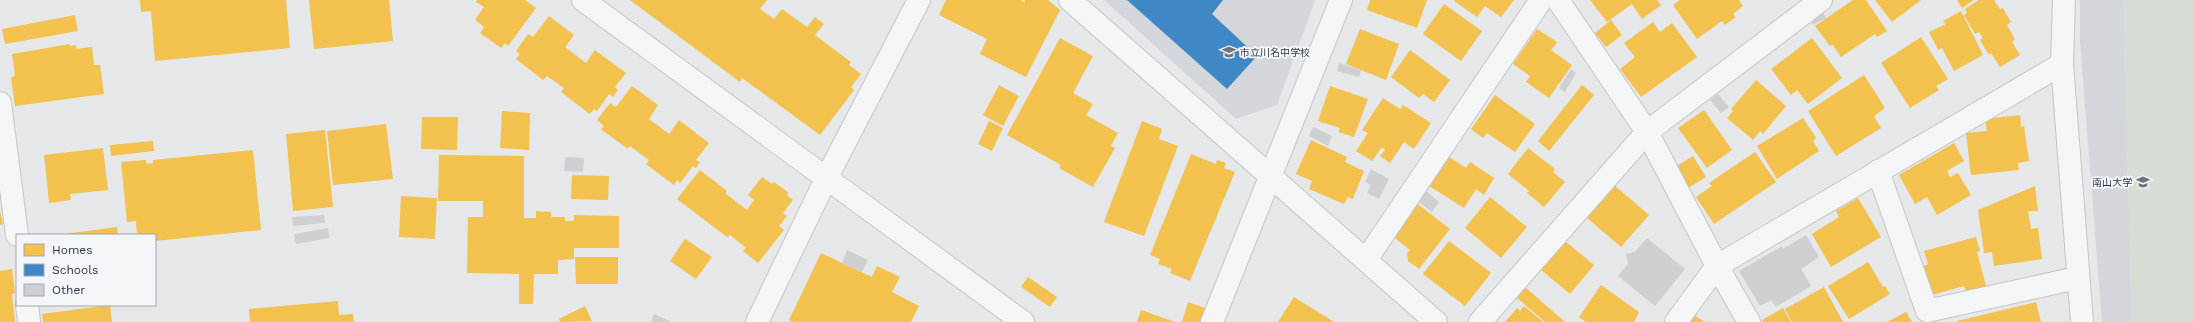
<svg xmlns="http://www.w3.org/2000/svg" width="2194" height="322" font-family="'Work Sans','Noto Sans JP',sans-serif">
	<style>
		.built { fill: #d3d7dc }
		.green { fill: #d6ddd5 }
		.homes { fill: #f2c14e }
		.schools { fill: #3f88c5 }
		.building { fill: #cdcfd2 }
		.lines { fill: none; stroke-linecap: round; stroke-linejoin: round }
		.minor-casing { stroke: #c3c5c7; stroke-width: 24 }
		.minor { stroke: #f4f5f6; stroke-width: 22 }
		.labels { text-anchor: middle; dominant-baseline: central; stroke-width: 4; stroke-linejoin: round; paint-order: stroke }
		.poi-label { font-size: 10px; fill: #2a3444; stroke: #f3f5f8; text-anchor: start }
	</style>
	<rect width="100%" height="100%" fill="#e5e7e9"/>
	<!-- built -->
	<g class="built">
		<path d="M 1104,0 L 1315,0 L 1277,105 L 1236,119 Z"/>
		<path d="M 2080,0 L 2194,0 L 2194,322 L 2102,322 L 2080,42 Z"/>
	</g>
	<!-- green -->
	<path class="green" d="M 2123,0 L 2194,0 L 2194,322 L 2131,322 Z"/>
	<!-- homes -->
	<g class="homes">
		<path d="M 140,0 L 286,0 L 290,48 L 155,61 L 151,11 L 141,12 Z"/>
		<path d="M 309,0 L 389,0 L 393,41 L 314,49 Z"/>
		<path d="M 477,0 L 525,0 L 536,8 L 508,46 L 505,43 L 501,48 L 480,33 L 484,27 L 475,20 L 484,7 L 476,2 Z"/>
		<path d="M 630,0 L 767,0 L 760,9 L 774,19 L 782,9 L 807,27 L 815,17 L 824,24 L 815,35 L 851,62 L 849,65 L 861,74 L 851,87 L 854,90 L 820,135 L 742,78 L 740,82 Z"/>
		<path d="M 946,0 L 1021,0 L 1024,2 L 1025,0 L 1048,0 L 1060,10 L 1026,77 L 980,54 L 987,39 L 939,15 Z"/>
		<path d="M 1370,0 L 1427,0 L 1417,28 L 1367,10 Z"/>
		<path d="M 1455,0 L 1514,0 L 1501,17 L 1485,6 L 1477,17 L 1454,1 Z"/>
		<path d="M 1590,0 L 1657,0 L 1661,5 L 1642,19 L 1632,4 L 1607,22 Z"/>
		<path d="M 1680,0 L 1739,0 L 1743,6 L 1733,14 L 1736,17 L 1725,25 L 1722,21 L 1697,39 L 1673,5 Z"/>
		<path d="M 1853,0 L 1866,0 L 1887,31 L 1877,37 L 1875,34 L 1841,57 L 1833,45 L 1830,46 L 1815,26 Z"/>
		<path d="M 1875,0 L 1921,0 L 1892,22 Z"/>
		<path d="M 1957,0 L 1974,0 L 1962,8 Z"/>
		<path d="M 1979,0 L 1994,0 L 2000,9 L 2003,8 L 2011,22 L 2007,25 L 2015,39 L 2012,42 L 2020,55 L 2000,67 L 1991,53 L 1989,55 L 1980,40 L 1983,38 L 1979,32 L 1975,34 L 1964,15 L 1967,13 L 1965,9 Z"/>
		<path d="M 1444,4 L 1482,31 L 1461,61 L 1423,34 Z"/>
		<path d="M 1961,11 L 1983,55 L 1954,71 L 1942,48 L 1938,50 L 1929,32 L 1946,24 L 1943,21 Z"/>
		<path d="M 75,15 L 78,31 L 5,44 L 2,29 Z"/>
		<path d="M 549,16 L 574,35 L 565,47 L 586,63 L 595,50 L 626,73 L 615,87 L 618,90 L 613,97 L 609,94 L 597,111 L 594,109 L 590,114 L 561,92 L 564,88 L 547,76 L 543,80 L 516,59 L 520,54 L 516,51 L 528,34 L 533,37 Z"/>
		<path d="M 1611,20 L 1622,35 L 1606,47 L 1595,33 Z"/>
		<path d="M 1653,22 L 1660,32 L 1672,23 L 1697,57 L 1641,97 L 1620,69 L 1635,57 L 1624,43 Z"/>
		<path d="M 1360,29 L 1399,44 L 1386,80 L 1346,64 Z"/>
		<path d="M 1537,29 L 1557,42 L 1551,50 L 1572,65 L 1549,98 L 1526,82 L 1530,76 L 1513,64 Z"/>
		<path d="M 1921,37 L 1948,79 L 1936,86 L 1939,90 L 1910,108 L 1881,63 Z"/>
		<path d="M 1060,38 L 1093,56 L 1073,93 L 1093,104 L 1086,115 L 1118,133 L 1111,146 L 1115,148 L 1093,187 L 1059,168 L 1061,165 L 1007,135 Z"/>
		<path d="M 1812,38 L 1842,78 L 1808,104 L 1797,90 L 1791,95 L 1771,69 Z"/>
		<path d="M 70,44 L 70,46 L 76,45 L 76,49 L 92,47 L 94,65 L 100,65 L 104,94 L 15,106 L 11,77 L 15,76 L 12,54 Z"/>
		<path d="M 1410,50 L 1450,80 L 1434,102 L 1423,94 L 1419,98 L 1391,77 Z"/>
		<path d="M 1864,75 L 1885,108 L 1874,116 L 1881,128 L 1836,156 L 1808,111 Z"/>
		<path d="M 1756,80 L 1786,106 L 1763,134 L 1760,131 L 1753,140 L 1727,118 L 1733,111 L 1731,109 Z"/>
		<path d="M 999,85 L 1019,96 L 1003,126 L 983,115 Z"/>
		<path d="M 1582,85 L 1594,95 L 1549,151 L 1538,141 Z"/>
		<path d="M 632,86 L 658,105 L 649,119 L 669,134 L 679,120 L 709,143 L 696,160 L 700,162 L 696,168 L 693,166 L 680,183 L 677,180 L 674,185 L 646,164 L 649,160 L 630,146 L 628,149 L 601,129 L 604,126 L 597,120 L 610,103 L 616,107 Z"/>
		<path d="M 1330,86 L 1368,99 L 1354,137 L 1338,132 L 1340,128 L 1318,121 Z"/>
		<path d="M 1495,95 L 1535,124 L 1515,152 L 1487,133 L 1483,138 L 1471,129 Z"/>
		<path d="M 1383,98 L 1400,109 L 1403,105 L 1431,123 L 1414,149 L 1404,142 L 1390,163 L 1380,156 L 1385,150 L 1382,147 L 1372,161 L 1356,151 L 1368,133 L 1362,130 Z"/>
		<path d="M 1704,110 L 1732,150 L 1707,168 L 1678,128 Z"/>
		<path d="M 502,111 L 530,113 L 529,150 L 500,148 Z"/>
		<path d="M 2020,115 L 2021,127 L 2024,126 L 2029,161 L 2018,163 L 2019,170 L 1971,175 L 1966,133 L 1987,131 L 1985,119 Z"/>
		<path d="M 422,117 L 458,117 L 457,150 L 421,149 Z"/>
		<path d="M 1803,118 L 1816,138 L 1813,141 L 1819,151 L 1777,179 L 1757,146 Z"/>
		<path d="M 989,121 L 1003,128 L 992,151 L 978,144 Z"/>
		<path d="M 1142,121 L 1162,129 L 1159,139 L 1178,146 L 1144,236 L 1104,222 Z"/>
		<path d="M 386,124 L 393,179 L 333,185 L 327,131 Z"/>
		<path d="M 325,130 L 333,207 L 293,211 L 286,134 Z"/>
		<path d="M 1311,140 L 1347,157 L 1345,162 L 1364,171 L 1353,199 L 1348,197 L 1344,204 L 1309,189 L 1312,181 L 1296,174 Z"/>
		<path d="M 153,141 L 154,151 L 111,156 L 110,145 Z"/>
		<path d="M 1954,143 L 1964,161 L 1947,171 L 1950,177 L 1958,173 L 1971,195 L 1937,215 L 1927,197 L 1915,204 L 1899,175 Z"/>
		<path d="M 103,148 L 108,190 L 70,194 L 71,200 L 49,203 L 44,155 Z"/>
		<path d="M 1528,148 L 1555,169 L 1553,172 L 1565,182 L 1544,207 L 1527,193 L 1529,191 L 1508,174 Z"/>
		<path d="M 253,150 L 261,230 L 155,241 L 155,235 L 137,235 L 136,221 L 127,222 L 121,162 L 146,160 L 147,164 L 153,163 L 153,160 Z"/>
		<path d="M 1755,152 L 1776,182 L 1714,224 L 1696,197 L 1712,186 L 1709,183 Z"/>
		<path d="M 1191,154 L 1216,164 L 1217,160 L 1226,163 L 1224,168 L 1235,172 L 1190,281 L 1170,273 L 1172,269 L 1158,264 L 1160,259 L 1150,255 Z"/>
		<path d="M 1445,154 L 1466,168 L 1470,162 L 1494,178 L 1484,195 L 1476,189 L 1464,208 L 1426,184 Z"/>
		<path d="M 439,155 L 524,156 L 524,218 L 536,218 L 536,211 L 551,212 L 551,217 L 565,217 L 565,221 L 574,221 L 574,215 L 619,216 L 619,248 L 574,248 L 574,259 L 558,260 L 558,274 L 534,274 L 533,304 L 519,304 L 519,274 L 467,273 L 468,217 L 483,217 L 483,201 L 438,201 Z"/>
		<path d="M 1693,156 L 1706,177 L 1685,190 L 1672,169 Z"/>
		<path d="M 700,170 L 727,191 L 725,193 L 747,210 L 754,200 L 748,195 L 762,177 L 772,184 L 774,182 L 788,192 L 787,195 L 793,200 L 783,213 L 787,216 L 779,226 L 784,230 L 758,263 L 743,251 L 746,248 L 730,235 L 727,237 L 677,199 Z"/>
		<path d="M 572,175 L 609,176 L 608,200 L 571,199 Z"/>
		<path d="M 1614,185 L 1649,215 L 1621,247 L 1586,217 Z"/>
		<path d="M 2035,186 L 2038,211 L 2028,211 L 2031,229 L 2038,228 L 2042,259 L 1994,266 L 1992,252 L 1984,253 L 1978,210 Z"/>
		<path d="M 401,196 L 437,198 L 435,239 L 399,237 Z"/>
		<path d="M 1490,197 L 1527,227 L 1501,258 L 1465,228 Z"/>
		<path d="M 1858,198 L 1881,237 L 1831,267 L 1812,234 L 1839,217 L 1836,211 Z"/>
		<path d="M 1415,202 L 1450,229 L 1419,269 L 1408,261 L 1407,253 L 1410,250 L 1391,235 Z"/>
		<path d="M 0,211 L 3,224 L 0,225 Z"/>
		<path d="M 117,227 L 118,235 L 64,235 L 64,234 Z"/>
		<path d="M 1976,237 L 1980,251 L 1977,252 L 1986,286 L 1966,292 L 1964,286 L 1932,295 L 1924,266 L 1928,264 L 1924,251 Z"/>
		<path d="M 685,239 L 712,257 L 696,279 L 670,261 Z"/>
		<path d="M 1449,241 L 1491,273 L 1465,306 L 1423,274 Z"/>
		<path d="M 1565,241 L 1594,265 L 1570,294 L 1541,270 Z"/>
		<path d="M 821,253 L 872,277 L 877,266 L 900,277 L 892,292 L 919,306 L 911,322 L 792,322 L 789,320 Z"/>
		<path d="M 575,257 L 618,257 L 618,284 L 576,284 Z"/>
		<path d="M 1868,262 L 1883,287 L 1885,286 L 1890,294 L 1849,319 L 1828,286 Z"/>
		<path d="M 12,269 L 15,293 L 12,294 L 15,322 L 0,322 L 0,271 Z"/>
		<path d="M 1028,277 L 1057,297 L 1050,307 L 1021,287 Z"/>
		<path d="M 1601,285 L 1639,312 L 1634,322 L 1586,322 L 1579,317 Z"/>
		<path d="M 1525,287 L 1565,322 L 1545,322 L 1516,297 Z"/>
		<path d="M 1824,287 L 1843,322 L 1792,322 L 1785,309 Z"/>
		<path d="M 1294,297 L 1334,322 L 1278,322 Z"/>
		<path d="M 338,301 L 339,315 L 353,314 L 354,322 L 250,322 L 249,309 Z"/>
		<path d="M 1188,302 L 1205,308 L 1200,322 L 1182,322 Z"/>
		<path d="M 2036,302 L 2041,322 L 1957,322 L 1957,321 Z"/>
		<path d="M 110,305 L 112,322 L 43,322 L 42,314 Z"/>
		<path d="M 585,306 L 592,321 L 560,322 L 559,319 Z"/>
		<path d="M 1524,306 L 1543,322 L 1505,322 L 1517,308 L 1520,311 Z"/>
		<path d="M 1783,308 L 1791,322 L 1763,322 L 1762,320 Z"/>
		<path d="M 1141,310 L 1175,322 L 1137,322 Z"/>
		<path d="M 1906,312 L 1912,322 L 1887,322 Z"/>
		<path d="M 1692,314 L 1705,322 L 1687,322 Z"/>
	</g>
	<!-- schools -->
	<path class="schools" d="M 1127,0 L 1223,0 L 1212,14 L 1257,56 L 1227,89 Z"/>
	<!-- building -->
	<g class="building">
		<path d="M 1823,12 L 1826,18 L 1813,25 L 1810,20 Z"/>
		<path d="M 1339,63 L 1361,70 L 1359,77 L 1337,71 Z"/>
		<path d="M 1571,69 L 1576,73 L 1565,92 L 1559,88 Z"/>
		<path d="M 1718,94 L 1729,107 L 1721,113 L 1710,100 Z"/>
		<path d="M 1313,127 L 1332,136 L 1328,146 L 1309,136 Z"/>
		<path d="M 565,157 L 584,158 L 583,172 L 564,171 Z"/>
		<path d="M 1371,169 L 1389,179 L 1379,199 L 1367,193 L 1371,185 L 1365,182 Z"/>
		<path d="M 1422,188 L 1439,202 L 1432,212 L 1414,198 Z"/>
		<path d="M 324,215 L 325,223 L 293,226 L 292,217 Z"/>
		<path d="M 328,228 L 329,238 L 296,244 L 294,234 Z"/>
		<path d="M 1806,235 L 1819,257 L 1801,269 L 1811,286 L 1776,307 L 1771,300 L 1760,306 L 1739,271 L 1782,246 L 1783,249 Z"/>
		<path d="M 1647,238 L 1685,269 L 1655,306 L 1618,276 L 1628,264 L 1626,254 L 1635,252 Z"/>
		<path d="M 847,250 L 868,260 L 862,272 L 842,263 Z"/>
		<path d="M 654,314 L 671,322 L 651,322 Z"/>
	</g>
	<g class="lines">
		<!-- minor casing -->
		<g class="minor-casing">
			<g id="minor">
				<path d="M 583,0 L 1023,322"/>
				<path d="M 1070,0 L 1436,322"/>
				<path d="M 1558,0 L 1647,132 L 1717,266 L 1749,322"/>
				<path d="M 2064,0 L 2062,64 L 2082,322"/>
				<path d="M 0,103 L 17,235"/>
				<path d="M 1878,171 L 1927,311 L 2077,278"/>
				<path d="M 1366,260 L 1541,0"/>
				<path d="M 27,305 L 29,322"/>
				<path d="M 757,322 L 826,179 L 919,0"/>
				<path d="M 1212,322 L 1341,0"/>
				<path d="M 1480,322 L 1647,132 L 1821,0"/>
				<path d="M 1676,322 L 1717,266 L 2062,64"/>
			</g>
		</g>
		<!-- minor -->
		<use href="#minor" class="minor"/>
	</g>
	<!-- icons -->
	<defs>
		<g id="school-bare" transform="scale(1.08)"><path d="M0-5L7-2L0 1L-7-2ZM-4 1L0 2.5L4 1V4Q0 6-4 4Z" fill="#6b737e" stroke="#f3f5f8" stroke-width="2.5" paint-order="stroke"/></g>
		<g id="university-bare" transform="scale(1.08)"><path d="M0-5L7-2L0 1L-7-2ZM-4 1L0 2.5L4 1V4Q0 6-4 4Z" fill="#6b737e" stroke="#f3f5f8" stroke-width="2.5" paint-order="stroke"/></g>
	</defs>
	<g fill-rule="evenodd">
		<use href="#school-bare" x="1229" y="52"/>
		<use href="#university-bare" x="2143" y="182"/>
	</g>
	<g class="labels">
		<!-- poi labels -->
		<g class="poi-label">
			<text x="1240" y="52">市立川名中学校</text>
			<text x="2132" y="182" text-anchor="end">南山大学</text>
		</g>
	</g>
	<!-- legend -->
	<rect x="16" y="234" width="140" height="72" fill="#f3f5f8" stroke="#a3a8b0"/>
	<rect x="24" y="244" width="20" height="12" fill="#f2c14e" stroke="#a3a8b0"/>
	<text x="52" y="254" font-size="12" fill="#2a3444">Homes</text>
	<rect x="24" y="264" width="20" height="12" fill="#3f88c5" stroke="#a3a8b0"/>
	<text x="52" y="274" font-size="12" fill="#2a3444">Schools</text>
	<rect x="24" y="284" width="20" height="12" fill="#cdcfd2" stroke="#a3a8b0"/>
	<text x="52" y="294" font-size="12" fill="#2a3444">Other</text>
</svg>
